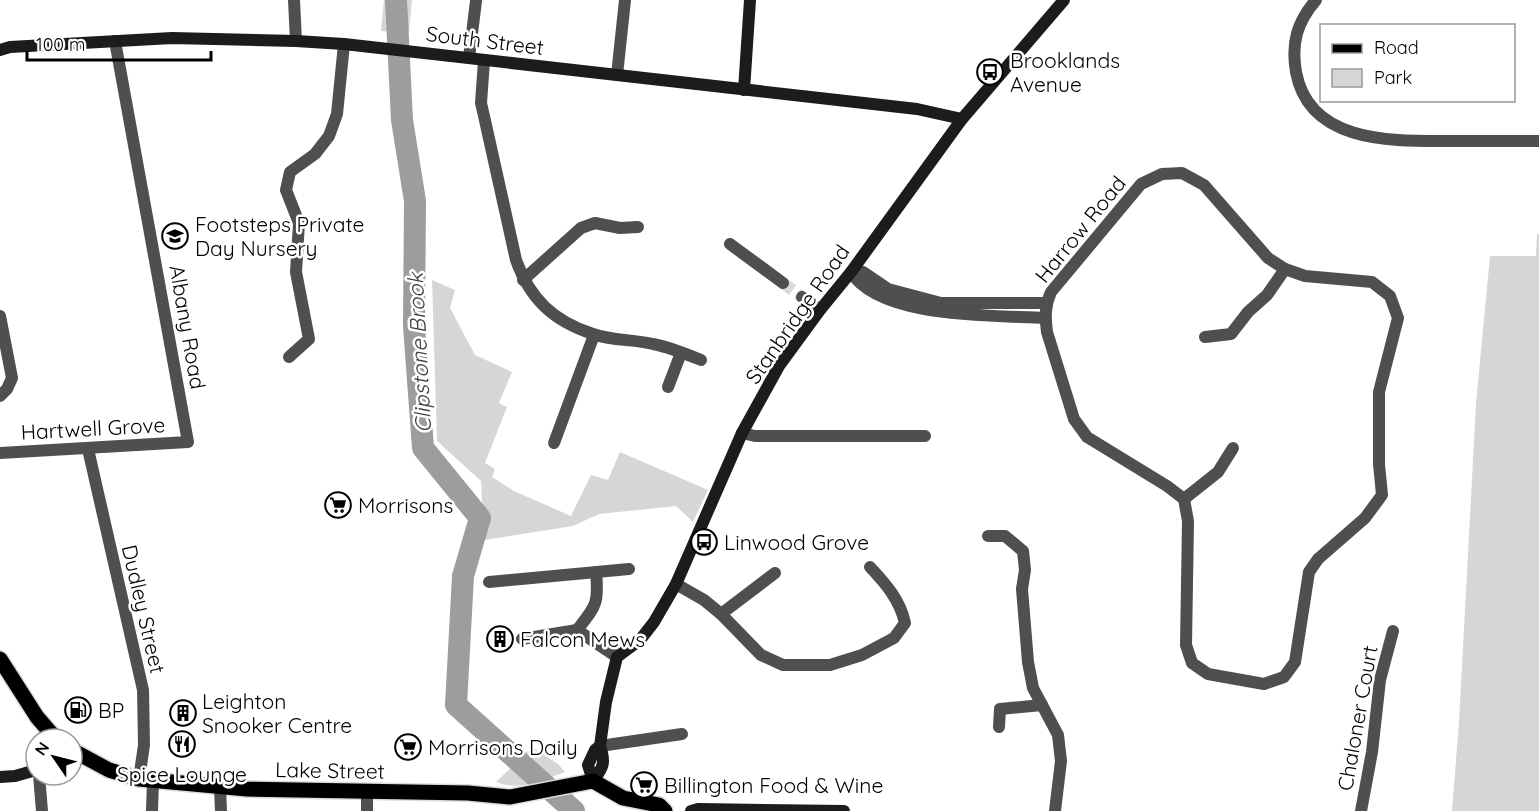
<svg xmlns="http://www.w3.org/2000/svg" width="1539" height="811" font-family="Quicksand,sans-serif">
	<style>
		.green { fill: #d6d6d6 }
		.lines { fill: none; stroke-linecap: round; stroke-linejoin: round }
		.river { stroke: #9d9d9d; stroke-width: 22 }
		.street-tunnel { stroke: #d9d9d9; stroke-width: 12; stroke-dasharray: 12 6; stroke-linecap: butt }
		.primary-casing { stroke: #dbdbdb; stroke-width: 18 }
		.street { stroke: #4f4f4f; stroke-width: 12 }
		.secondary { stroke: #1c1c1c; stroke-width: 12 }
		.primary { stroke: #000; stroke-width: 15 }
		.labels { text-anchor: middle; dominant-baseline: central; stroke-width: 5; stroke-linejoin: round; paint-order: stroke }
		.street-label { font-size: 21px; fill: #000; stroke: #fff }
		.poi-label { font-size: 21px; fill: #000; stroke: #fff; text-anchor: start }
		.water-label { font-size: 22px; font-style: italic; fill: #3e3e3e; stroke: #fff }
	</style>
	<rect width="100%" height="100%" fill="#fff"/>
	<!-- green -->
	<g class="green">
		<path d="M 384,0 L 412,0 L 409,33 L 381,31 Z"/>
		<path d="M 1537,234 L 1539,234 L 1539,811 L 1452,811 L 1459,722 L 1476,404 L 1490,256 L 1536,256 Z"/>
		<path d="M 432,280 L 455,290 L 450,308 L 475,355 L 512,372 L 499,403 L 507,407 L 485,463 L 495,469 L 492,477 L 514,491 L 571,516 L 591,475 L 608,480 L 620,452 L 708,490 L 693,522 L 676,506 L 599,514 L 573,526 L 484,540 L 481,481 L 437,441 Z"/>
		<path d="M 532,747 L 558,764 L 565,772 C 543,780 519,792 496,782 Z"/>
	</g>
	<g class="lines">
		<!-- river -->
		<path class="river" d="M 396,0 L 402,120 L 415,201 L 414,326 L 423,448 L 480,518 L 463,576 L 456,705 L 574,811"/>
		<!-- street-tunnel -->
		<path class="street-tunnel" d="M 783,283 L 802,297"/>
		<!-- primary casing -->
		<g class="primary-casing">
			<g id="primary">
				<path d="M 0,659 L 37,717 L 56,739"/>
				<path d="M 72,750 L 109,770 L 139,779 L 247,789 L 468,793 L 510,797 L 593,781 L 623,798 L 659,805 L 665,811"/>
			</g>
		</g>
		<!-- street -->
		<g class="street">
			<path d="M 294,0 L 296,41"/>
			<path d="M 1316,0 C 1297,22 1291,43 1296,72 C 1309,143 1391,141 1447,141 C 1478,141 1508,141 1539,141"/>
			<path d="M 469,58 L 476,1"/>
			<path d="M 484,61 L 481,103 L 484,116 L 516,260 C 530,299 553,321 593,334 C 612,341 633,339 653,344 C 669,347 686,354 701,360"/>
			<path d="M 617,75 L 625,0"/>
			<path d="M 1182,173 L 1204,185 L 1268,258 L 1285,269 L 1305,276 L 1372,282 L 1390,296 L 1398,318 L 1379,392 L 1379,464 L 1382,495 L 1365,518 L 1318,559 L 1309,572 L 1295,662 L 1284,677 L 1264,684 L 1208,674 L 1192,663 L 1186,645 L 1188,521 L 1184,499 L 1167,486 L 1087,437 L 1074,419 L 1047,332 C 1045,317 1045,305 1051,292 L 1141,184 L 1162,174 Z"/>
			<path d="M 730,244 L 783,283"/>
			<path d="M 523,280 L 581,228 L 595,223 L 620,228 L 638,227"/>
			<path d="M 802,297 L 820,310"/>
			<path d="M 0,316 L 12,378 L 7,389 L 0,396"/>
			<path d="M 1045,318 C 995,315 879,319 851,272 L 863,272 L 888,289 L 941,303 L 1046,303"/>
			<path d="M 1205,337 L 1231,334 L 1248,312 L 1267,295 L 1285,269"/>
			<path d="M 289,357 L 309,339 L 296,272 L 299,223 L 286,190 L 290,172 L 315,154 L 329,136 L 337,114 L 344,44"/>
			<path d="M 668,387 L 681,353"/>
			<path d="M 742,433 L 755,436 L 925,436"/>
			<path d="M 554,443 L 594,335"/>
			<path d="M 88,449 L 143,690 L 144,745 L 139,779"/>
			<path d="M 0,453 L 188,442 L 115,41"/>
			<path d="M 1184,499 L 1218,472 L 1233,448"/>
			<path d="M 988,536 L 1005,536 L 1023,551 L 1025,570 L 1022,589 L 1028,662 L 1033,688 L 1058,735 L 1061,761 L 1055,811"/>
			<path d="M 596,572 C 599,604 596,606 577,630 L 617,657"/>
			<path d="M 489,582 L 629,569"/>
			<path d="M 676,584 L 704,600 L 721,614 L 761,655 L 783,665 L 830,665 L 862,655 L 894,638 L 905,623 C 900,600 886,584 870,567"/>
			<path d="M 721,614 L 775,573"/>
			<path d="M 522,639 L 577,630"/>
			<path d="M 999,727 L 1000,709 L 1042,705"/>
			<path d="M 600,746 L 682,734"/>
			<path d="M 39,775 L 42,811"/>
			<path d="M 220,787 L 221,811"/>
			<path d="M 367,791 L 367,811"/>
			<path d="M 152,811 L 153,781"/>
			<path d="M 1361,811 L 1372,752 L 1380,680 L 1393,631"/>
		</g>
		<!-- secondary -->
		<g class="secondary">
			<path d="M 0,50 L 10,47 L 172,38 L 296,41 L 344,44 L 917,109 L 962,119"/>
			<path d="M 744,90 L 750,0"/>
			<path d="M 0,777 L 15,776 L 36,770"/>
			<path d="M 593,781 L 588,765 L 595,750 L 600,746 L 606,702 L 617,657 L 640,640 L 654,622 L 676,584 L 742,433 L 779,366 L 820,310 L 851,272 L 962,119 L 1064,0"/>
			<path d="M 593,781 C 603,768 606,763 600,746"/>
			<path d="M 691,811 L 698,809 L 844,811"/>
		</g>
		<!-- primary -->
		<use href="#primary" class="primary"/>
	</g>
	<!-- icons -->
	<defs>
		<g id="bus-ring" transform="scale(1.35)"><circle r="9.5" fill="#fff" stroke="#000" stroke-width="1.5"/><path d="M-5-6H5V4H4V6H2V4H-2V6H-4V4H-5ZM-3.5-4V0h7V-4ZM-3.5 1.2v1.5H-2V1.2ZM2 1.2v1.5H3.5V1.2Z" fill="#000"/></g>
		<g id="school-ring" transform="scale(1.35)"><circle r="9.5" fill="#fff" stroke="#000" stroke-width="1.5"/><path d="M0-5L7-2L0 1L-7-2ZM-4 1L0 2.5L4 1V4Q0 6-4 4Z" fill="#000"/></g>
		<g id="supermarket-ring" transform="scale(1.35)"><circle r="9.5" fill="#fff" stroke="#000" stroke-width="1.5"/><path d="M-6-5.5h2.5l.6 2H6L4.5 2H-2.5L-4.4-4H-6ZM-1.5 3.2a1.3 1.3 0 1 0 .1 0ZM3 3.2a1.3 1.3 0 1 0 .1 0Z" fill="#000"/></g>
		<g id="building-ring" transform="scale(1.35)"><circle r="9.5" fill="#fff" stroke="#000" stroke-width="1.5"/><path d="M-4-6H4V6H1V3H-1V6H-4ZM-2.5-4.3h1.7v1.8h-1.7ZM.8-4.3h1.7v1.8H.8ZM-2.5-1h1.7V.8h-1.7ZM.8-1h1.7V.8H.8Z" fill="#000"/></g>
		<g id="fuel-ring" transform="scale(1.35)"><circle r="9.5" fill="#fff" stroke="#000" stroke-width="1.5"/><path d="M-5.5-6h7V0h2V4h1.3V-2.5L3-4.5l.8-.8L6-3V5H2.5V1h-1V6h-7ZM-4.2-4.7v3.2H.2V-4.7Z" fill="#000"/></g>
		<g id="restaurant-ring" transform="scale(1.35)"><circle r="9.5" fill="#fff" stroke="#000" stroke-width="1.5"/><path d="M-5-6h1v4h1v-4h1v4h1v-4h1v5L-1.5 .5V6h-2V.5L-5-1ZM5-6V6H3V1.5H1.5Q1.5-4 5-6Z" fill="#000"/></g>
	</defs>
	<g fill-rule="evenodd">
		<use href="#bus-ring" x="990" y="72"/>
		<use href="#school-ring" x="175" y="236"/>
		<use href="#supermarket-ring" x="338" y="505"/>
		<use href="#bus-ring" x="704" y="542"/>
		<use href="#building-ring" x="500" y="639"/>
		<use href="#fuel-ring" x="78" y="710"/>
		<use href="#building-ring" x="183" y="713"/>
		<use href="#restaurant-ring" x="182" y="744"/>
		<use href="#supermarket-ring" x="408" y="747"/>
		<use href="#supermarket-ring" x="644" y="785"/>
	</g>
	<g class="labels">
		<!-- street labels -->
		<g class="street-label">
			<text transform="translate(485 40) rotate(7)">South Street</text>
			<text transform="translate(1080 229) rotate(-51)">Harrow Road</text>
			<text transform="translate(797 314) rotate(-55)">Stanbridge Road</text>
			<text transform="translate(188 327) rotate(80)">Albany Road</text>
			<text transform="translate(93 428) rotate(-3)">Hartwell Grove</text>
			<text transform="translate(144 609) rotate(77)">Dudley Street</text>
			<text transform="translate(1357 718) rotate(-80)">Chaloner Court</text>
			<text transform="translate(330 770) rotate(1)">Lake Street</text>
		</g>
		<!-- poi labels -->
		<g class="poi-label">
			<text x="1010" y="60">Brooklands<tspan x="1010" dy="24">Avenue</tspan></text>
			<text x="195" y="224">Footsteps Private<tspan x="195" dy="24">Day Nursery</tspan></text>
			<text x="358" y="505">Morrisons</text>
			<text x="724" y="542">Linwood Grove</text>
			<text x="520" y="639">Falcon Mews</text>
			<text x="202" y="701">Leighton<tspan x="202" dy="24">Snooker Centre</tspan></text>
			<text x="98" y="710">BP</text>
			<text x="428" y="747">Morrisons Daily</text>
			<text x="182" y="774" text-anchor="middle">Spice Lounge</text>
			<text x="664" y="785">Billington Food &amp; Wine</text>
		</g>
		<!-- water labels -->
		<g class="water-label">
			<text transform="translate(419 353) rotate(-93)">Clipstone Brook</text>
		</g>
	</g>
	<!-- legend -->
	<rect x="1320" y="24" width="195" height="78" fill="#ffffff" stroke="#999999" stroke-width="1.5"/>
	<rect x="1332" y="44" width="30" height="9" fill="#000000" stroke="#999999" stroke-width="1.5"/>
	<text x="1374" y="54" font-size="18" fill="#000000">Road</text>
	<rect x="1332" y="69" width="30" height="18" fill="#d6d6d6" stroke="#999999" stroke-width="1.5"/>
	<text x="1374" y="84" font-size="18" fill="#000000">Park</text>
	<!-- north arrow -->
	<g transform="translate(54 757) rotate(305)"><circle r="28" fill="#ffffff" stroke="#999999" stroke-width="1.5"/>
	<path d="M0-4.5L10 22L0 15L-10 22Z" fill="#000000"/>
	<text y="-9" font-size="16" font-weight="bold" text-anchor="middle" fill="#000000">N</text>
	</g>
	<!-- scale -->
	<path d="M27 51v9h184v-9" fill="none" stroke="#000000" stroke-width="3"/>
	<text x="36" y="51" font-size="18" fill="#000000" stroke="#ffffff" stroke-width="4.5" paint-order="stroke">100 m</text>
</svg>
